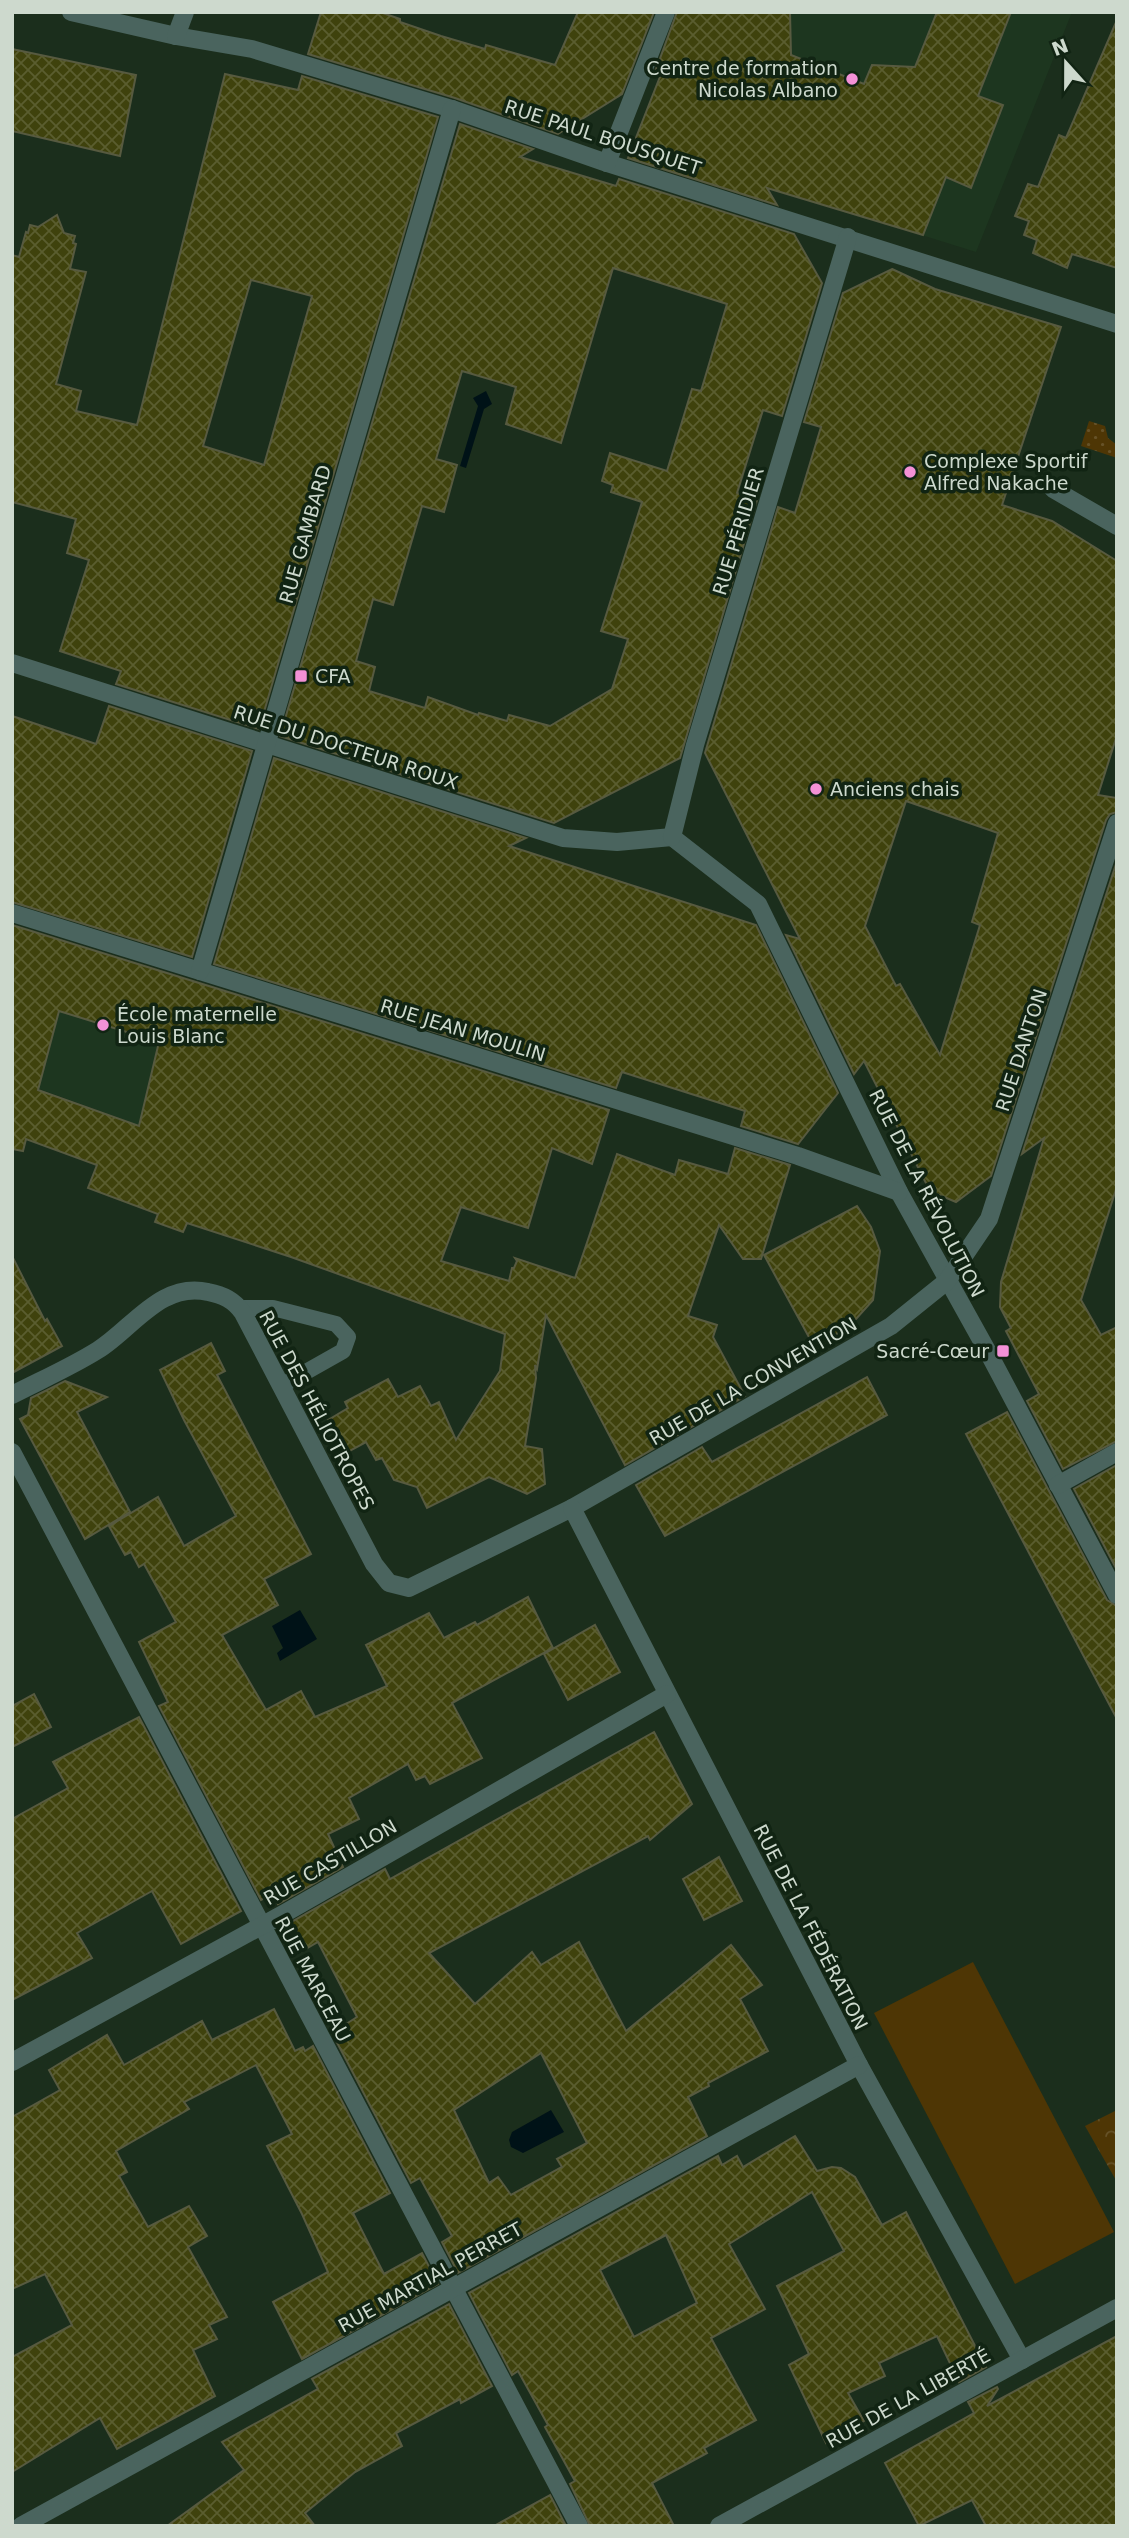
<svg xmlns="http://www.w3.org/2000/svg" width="1129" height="2538" font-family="'DejaVu Sans',sans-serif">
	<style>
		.built { fill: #1d361f }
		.grass { fill: url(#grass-dots) }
		.park { fill: url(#park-crowns) }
		.pitch { fill: #4e3605 }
		.water { fill: #001217 }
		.building { fill: url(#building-cross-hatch); stroke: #575a40; stroke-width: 2; fill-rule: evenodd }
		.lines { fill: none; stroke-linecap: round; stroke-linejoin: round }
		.service { stroke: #4a645e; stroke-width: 16 }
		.minor { stroke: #4a645e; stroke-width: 18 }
		.poi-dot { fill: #f391d6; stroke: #112413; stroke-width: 2.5 }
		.labels { text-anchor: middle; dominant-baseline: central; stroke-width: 7; stroke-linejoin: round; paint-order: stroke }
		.poi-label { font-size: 19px; fill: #cdd9cd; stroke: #112413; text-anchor: start }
		.street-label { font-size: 19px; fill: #cdd9cd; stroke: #112413 }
	</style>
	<defs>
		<pattern id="grass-dots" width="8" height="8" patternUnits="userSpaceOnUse" patternTransform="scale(1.75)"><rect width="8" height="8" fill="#4e3605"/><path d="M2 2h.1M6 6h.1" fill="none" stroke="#665228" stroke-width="1.8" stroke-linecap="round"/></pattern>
		<pattern id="park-crowns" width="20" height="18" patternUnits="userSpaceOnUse" patternTransform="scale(1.75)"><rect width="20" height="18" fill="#4e3605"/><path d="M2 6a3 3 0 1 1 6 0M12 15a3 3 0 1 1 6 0" fill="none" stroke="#665228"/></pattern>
		<pattern id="building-cross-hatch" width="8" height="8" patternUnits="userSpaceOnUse" patternTransform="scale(1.75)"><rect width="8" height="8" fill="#3f420d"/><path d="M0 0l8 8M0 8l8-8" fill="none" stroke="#5a5d2f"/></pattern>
	</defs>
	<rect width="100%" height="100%" fill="#1b2e1c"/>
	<!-- built -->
	<g class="built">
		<path d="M 686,12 L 1072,12 L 976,252 L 633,145 Z"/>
		<path d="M 28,945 L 201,998 L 166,1135 L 12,1079 Z"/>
	</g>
	<!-- grass -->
	<path class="grass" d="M 1089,421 L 1105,426 L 1108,438 L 1117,445 L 1117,458 L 1081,446 Z"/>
	<!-- park -->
	<path class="park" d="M 1117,2110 L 1117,2182 L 1085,2126 Z"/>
	<!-- pitch -->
	<path class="pitch" d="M 973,1962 L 1114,2232 L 1015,2284 L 874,2013 Z"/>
	<!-- water -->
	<g class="water">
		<path d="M 486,391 L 492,404 L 484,409 L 466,468 L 460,466 L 478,406 L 473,398 Z"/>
		<path d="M 300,1610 L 317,1639 L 280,1661 L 277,1653 L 283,1648 L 272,1626 Z"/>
		<path d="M 551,2110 L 564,2132 L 523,2153 L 511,2147 L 509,2140 L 512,2132 Z"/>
	</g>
	<!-- building -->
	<g class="building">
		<path d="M 321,12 L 380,12 L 400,19 L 400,22 L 441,36 L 485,49 L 486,45 L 555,65 L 578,12 L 654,12 L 622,94 L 558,134 L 455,98 L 308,54 Z"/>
		<path d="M 677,12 L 790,12 L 791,55 L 864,84 L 872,65 L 915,67 L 937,12 L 1011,12 L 978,96 L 1003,105 L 971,188 L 946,177 L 923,235 L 767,188 L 777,205 L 628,158 L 663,69 L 654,75 Z"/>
		<path d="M 1117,20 L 1117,268 L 1072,254 L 1067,268 L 1033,253 L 1037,240 L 1024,235 L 1029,221 L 1015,216 L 1028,184 L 1038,187 L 1059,135 L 1066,138 Z"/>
		<path d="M 12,49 L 136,75 L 120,156 L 12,131 Z"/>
		<path d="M 225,74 L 298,90 L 302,76 L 438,117 L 259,729 L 116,684 L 121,671 L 60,651 L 89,560 L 67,553 L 76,519 L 12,502 L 12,255 L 19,257 L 26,232 L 28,233 L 30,225 L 38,227 L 57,215 L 64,233 L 75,236 L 73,243 L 76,244 L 70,269 L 86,272 L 56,384 L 81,391 L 76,411 L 137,425 ZM 251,280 L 312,296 L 264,465 L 203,446 Z"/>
		<path d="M 460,124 L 533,149 L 520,157 L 616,186 L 619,179 L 794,234 L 822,283 L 782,416 L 763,410 L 737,493 L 757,500 L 680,758 L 554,823 L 280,736 ZM 613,268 L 727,304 L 701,391 L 692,389 L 667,471 L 610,453 L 602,481 L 613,485 L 611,492 L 642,502 L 601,631 L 628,639 L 612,689 L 550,726 L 509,715 L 507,721 L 479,713 L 478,715 L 428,697 L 425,708 L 369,691 L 375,667 L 356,661 L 373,599 L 393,605 L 422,506 L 444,512 L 457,465 L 436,459 L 462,371 L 516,387 L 506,424 L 561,443 Z"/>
		<path d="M 892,269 L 935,289 L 1061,327 L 1002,505 L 1052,521 L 1117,561 L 1117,735 L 1098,795 L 1117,798 L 1117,812 L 1110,814 L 1106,820 L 991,1176 L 956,1202 L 930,1191 L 864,1061 L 854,1074 L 786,935 L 800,939 L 705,753 L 778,507 L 795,513 L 821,427 L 804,422 L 843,293 ZM 906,801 L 998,833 L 972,922 L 980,925 L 940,1055 L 900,984 L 896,986 L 865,926 Z"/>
		<path d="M 109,706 L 252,751 L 192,957 L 12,902 L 12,716 L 96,744 Z"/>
		<path d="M 274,758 L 526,838 L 509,846 L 756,925 L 838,1093 L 798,1144 L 741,1126 L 745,1111 L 622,1072 L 616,1088 L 214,964 Z"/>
		<path d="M 1117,861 L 1117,1186 L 1081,1300 L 1101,1335 L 1117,1327 L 1117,1441 L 1063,1469 L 1027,1401 L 1039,1394 L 1006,1331 L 1011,1328 L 1000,1307 L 1001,1282 L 1044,1138 L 1022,1154 Z"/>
		<path d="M 12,925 L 609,1110 L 592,1164 L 552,1148 L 528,1228 L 461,1207 L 441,1261 L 509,1281 L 512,1268 L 514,1268 L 517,1261 L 515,1258 L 575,1278 L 617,1154 L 675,1175 L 679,1160 L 728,1174 L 735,1148 L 790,1165 L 761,1259 L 743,1259 L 719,1225 L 688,1316 L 717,1325 L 713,1337 L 745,1396 L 625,1465 L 546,1315 L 537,1369 L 535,1365 L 536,1378 L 525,1446 L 542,1449 L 545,1484 L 527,1494 L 489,1477 L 427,1508 L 417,1487 L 394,1480 L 382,1458 L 376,1460 L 366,1442 L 346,1453 L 328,1420 L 348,1408 L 345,1402 L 388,1379 L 398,1397 L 420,1386 L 431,1406 L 439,1402 L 456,1440 L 500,1371 L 505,1334 L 291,1257 L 187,1223 L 183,1232 L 155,1222 L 158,1214 L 88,1188 L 97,1165 L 26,1139 L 23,1151 L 12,1149 ZM 59,1011 L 159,1042 L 139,1126 L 38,1090 Z"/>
		<path d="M 857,1206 L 871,1227 L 880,1251 L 873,1300 L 856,1319 L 816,1350 L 764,1255 Z"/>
		<path d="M 12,1256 L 45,1321 L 47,1319 L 62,1346 L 12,1373 Z"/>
		<path d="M 211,1343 L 225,1371 L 217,1375 L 311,1554 L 264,1579 L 278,1605 L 222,1635 L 266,1710 L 301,1691 L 315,1717 L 387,1686 L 366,1645 L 429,1613 L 444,1638 L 475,1622 L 477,1625 L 528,1597 L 553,1648 L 452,1703 L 482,1758 L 430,1784 L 425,1776 L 416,1780 L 408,1764 L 349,1798 L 359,1819 L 328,1834 L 343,1867 L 278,1904 L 273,1894 L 261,1900 L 159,1706 L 168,1702 L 139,1642 L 176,1622 L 144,1564 L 139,1567 L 131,1552 L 125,1555 L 109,1526 L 158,1497 L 184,1546 L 236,1516 L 184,1420 L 160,1370 Z"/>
		<path d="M 867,1377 L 887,1415 L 665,1536 L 636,1485 L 702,1447 L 712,1462 Z"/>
		<path d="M 65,1381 L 107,1397 L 77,1412 L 130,1512 L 85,1539 L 20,1419 L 28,1415 L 31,1398 Z"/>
		<path d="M 1007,1412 L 1107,1600 L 1117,1606 L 1117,1719 L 966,1434 Z"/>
		<path d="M 1117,1465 L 1117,1570 L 1074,1489 Z"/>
		<path d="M 595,1625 L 620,1672 L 568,1700 L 544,1654 Z"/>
		<path d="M 34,1694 L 51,1727 L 12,1747 L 12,1706 Z"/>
		<path d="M 139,1717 L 241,1911 L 181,1944 L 152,1891 L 77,1933 L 92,1958 L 12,2000 L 12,1819 L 68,1788 L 53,1762 Z"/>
		<path d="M 654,1732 L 692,1804 L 650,1840 L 648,1836 L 429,1953 L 475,2004 L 532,1952 L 541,1965 L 579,1942 L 626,2031 L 731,1945 L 762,1985 L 740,1999 L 768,2051 L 708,2083 L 709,2086 L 688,2097 L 707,2136 L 458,2273 L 442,2242 L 452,2236 L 420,2178 L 411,2183 L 332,2033 L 357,2017 L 318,1942 L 302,1951 L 288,1924 L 385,1869 L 390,1879 ZM 541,2053 L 587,2143 L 557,2159 L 562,2167 L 511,2195 L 498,2177 L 489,2183 L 454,2110 Z"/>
		<path d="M 719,1857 L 742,1901 L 704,1920 L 683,1879 Z"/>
		<path d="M 274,2009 L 295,2051 L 303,2047 L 305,2051 L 313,2046 L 390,2193 L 353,2213 L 384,2274 L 422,2253 L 438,2284 L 302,2359 L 273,2302 L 328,2272 L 302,2214 L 267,2146 L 292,2134 L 256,2065 L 184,2102 L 189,2109 L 116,2151 L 127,2172 L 119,2176 L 148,2227 L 189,2206 L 207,2236 L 188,2247 L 227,2317 L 209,2325 L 217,2339 L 193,2350 L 215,2396 L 117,2449 L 100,2418 L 12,2472 L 12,2357 L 72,2325 L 45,2274 L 12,2289 L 12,2117 L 60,2090 L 49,2070 L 107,2035 L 124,2065 L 202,2021 L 212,2040 Z"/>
		<path d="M 795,2136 L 817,2171 L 832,2167 L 841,2168 L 855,2177 L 882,2225 L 906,2212 L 986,2367 L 959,2382 L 937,2336 L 879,2363 L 885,2376 L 848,2393 L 864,2421 L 826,2443 L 789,2365 L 809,2354 L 777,2286 L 844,2251 L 812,2192 L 729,2244 L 765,2309 L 711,2338 L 756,2420 L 704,2448 L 707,2453 L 652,2483 L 674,2526 L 590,2526 L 570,2484 L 575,2481 L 545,2427 L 548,2425 L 518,2371 L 512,2375 L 469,2293 L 718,2156 L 722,2165 L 737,2156 L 743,2167 ZM 666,2235 L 697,2303 L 634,2337 L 600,2270 Z"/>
		<path d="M 449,2304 L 492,2386 L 461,2403 L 460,2399 L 396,2433 L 402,2446 L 355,2472 L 305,2513 L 315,2526 L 167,2526 L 244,2470 L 222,2442 L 318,2389 L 312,2379 Z"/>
		<path d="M 1117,2336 L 1117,2526 L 986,2526 L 972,2500 L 919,2526 L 885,2463 L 974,2413 L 968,2402 L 997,2387 L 998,2389 L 987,2406 Z"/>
		<path d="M 550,2495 L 566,2526 L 494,2526 Z"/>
	</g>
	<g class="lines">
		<!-- service -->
		<path class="service" d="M 239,1308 L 273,1308 L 336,1324 L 348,1337 L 343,1351 L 281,1386"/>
		<!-- minor -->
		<g class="minor">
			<path d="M 71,12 L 176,36 L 252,49 L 452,109 L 607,163 L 1117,324"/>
			<path d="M 176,36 L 185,12"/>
			<path d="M 607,163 L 666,12"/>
			<path d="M 1053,489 L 1117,526"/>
			<path d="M 12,663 L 563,838 L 617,842 L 672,837"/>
			<path d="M 672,837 L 758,904 L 899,1192 L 989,1354 L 1117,1595"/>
			<path d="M 672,837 L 695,745 L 848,237"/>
			<path d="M 12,913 L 798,1156 L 899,1192"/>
			<path d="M 200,971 L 452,109"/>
			<path d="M 12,1395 C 41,1380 71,1367 98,1350 C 132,1329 161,1281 208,1292 C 223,1295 234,1300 243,1313 L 374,1564 L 389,1583 L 409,1588 L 572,1508 L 891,1326 L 947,1281 L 989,1219 L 1117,823"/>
			<path d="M 12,1452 L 579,2526"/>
			<path d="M 1058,1485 L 1117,1452"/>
			<path d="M 572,1508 L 859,2065 L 1022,2360"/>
			<path d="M 12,2062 L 285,1913 L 667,1694"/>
			<path d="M 21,2526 L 859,2065"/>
			<path d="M 719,2526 L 1117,2308"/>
		</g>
	</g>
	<!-- markers -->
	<g class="poi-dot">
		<circle cx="852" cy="79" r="7"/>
		<circle cx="910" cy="472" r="7"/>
		<rect x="294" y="669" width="14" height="14" rx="3.5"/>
		<circle cx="816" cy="789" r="7"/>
		<circle cx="103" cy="1025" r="7"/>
		<rect x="996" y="1344" width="14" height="14" rx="3.5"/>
	</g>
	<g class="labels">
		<!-- poi labels -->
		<g class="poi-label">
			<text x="838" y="68" text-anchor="end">Centre de formation<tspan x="838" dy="22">Nicolas Albano</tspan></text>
			<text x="924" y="461">Complexe Sportif<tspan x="924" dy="22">Alfred Nakache</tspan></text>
			<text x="315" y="676">CFA</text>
			<text x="830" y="789">Anciens chais</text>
			<text x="117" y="1014">École maternelle<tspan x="117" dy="22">Louis Blanc</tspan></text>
			<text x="989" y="1351" text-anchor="end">Sacré-Cœur</text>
		</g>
		<!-- street labels -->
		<g class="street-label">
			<text transform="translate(603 137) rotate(18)">RUE PAUL BOUSQUET</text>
			<text transform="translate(738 531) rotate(-73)">RUE PÉRIDIER</text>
			<text transform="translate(305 534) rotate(-74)">RUE GAMBARD</text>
			<text transform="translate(346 747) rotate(18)">RUE DU DOCTEUR ROUX</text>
			<text transform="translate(463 1030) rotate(17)">RUE JEAN MOULIN</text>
			<text transform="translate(1021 1050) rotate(-72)">RUE DANTON</text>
			<text transform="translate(927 1193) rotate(63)">RUE DE LA RÉVOLUTION</text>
			<text transform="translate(753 1381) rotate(-30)">RUE DE LA CONVENTION</text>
			<text transform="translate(317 1410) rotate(62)">RUE DES HÉLIOTROPES</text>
			<text transform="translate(330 1862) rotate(-30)">RUE CASTILLON</text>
			<text transform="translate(811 1927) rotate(63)">RUE DE LA FÉDÉRATION</text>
			<text transform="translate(313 1979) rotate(62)">RUE MARCEAU</text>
			<text transform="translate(430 2277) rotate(-29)">RUE MARTIAL PERRET</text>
			<text transform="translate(908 2398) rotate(-29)">RUE DE LA LIBERTÉ</text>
		</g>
	</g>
	<!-- border -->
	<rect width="1129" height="2538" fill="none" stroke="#cdd9cd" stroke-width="28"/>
	<!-- north arrow -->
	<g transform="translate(1066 63) rotate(339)" stroke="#112413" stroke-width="5" paint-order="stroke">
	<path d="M0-5L12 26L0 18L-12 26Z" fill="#cdd9cd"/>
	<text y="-10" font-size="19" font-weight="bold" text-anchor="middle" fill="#cdd9cd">N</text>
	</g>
</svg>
